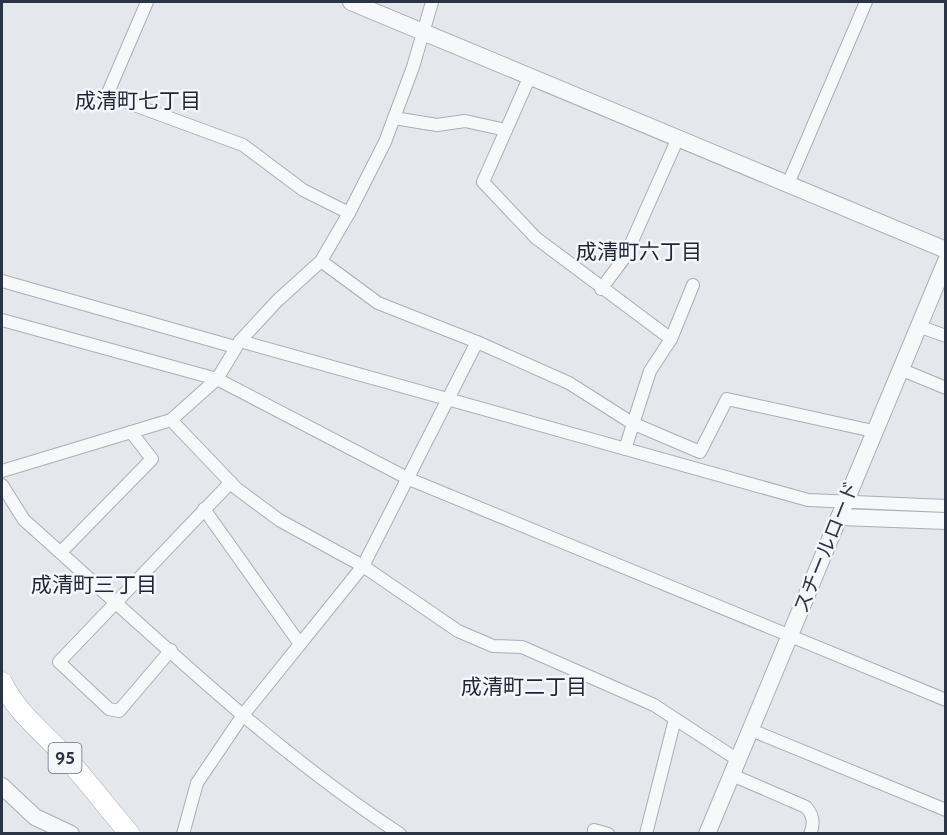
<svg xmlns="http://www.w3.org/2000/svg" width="947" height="835" font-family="Cabin,'Noto Sans JP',sans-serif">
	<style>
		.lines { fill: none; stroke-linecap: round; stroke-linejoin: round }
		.minor-casing { stroke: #a9aeb7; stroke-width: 14 }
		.tertiary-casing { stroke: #a9aeb7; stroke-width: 18 }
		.primary-casing { stroke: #a3abb8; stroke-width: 21 }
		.minor { stroke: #f7f8fa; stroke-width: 12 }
		.tertiary { stroke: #f7f8fa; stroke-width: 16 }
		.primary { stroke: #fff; stroke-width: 20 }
		.labels { text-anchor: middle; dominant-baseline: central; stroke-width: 5; stroke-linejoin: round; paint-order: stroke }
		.shield { fill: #f4f6f9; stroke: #676e7b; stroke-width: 1.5 }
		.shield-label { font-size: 18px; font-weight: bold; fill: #2b3445 }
		.street-label { font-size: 20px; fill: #2b3445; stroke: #f4f6f9 }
		.neighbourhood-label { font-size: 21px; fill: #1d2536; stroke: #f4f6f9 }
	</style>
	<rect width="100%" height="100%" fill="#e4e7ec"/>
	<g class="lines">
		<!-- minor casing -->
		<g class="minor-casing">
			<g id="minor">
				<path d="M 147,2 L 107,95 L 243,145 L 303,190 L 349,213"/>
				<path d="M 530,76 L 483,182 L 536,238 L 671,339"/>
				<path d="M 394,118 L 437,125 L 465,121 L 506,130"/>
				<path d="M 788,184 L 866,2"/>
				<path d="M 321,261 L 378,303 L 477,342 L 569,383 L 632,423 L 700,452 L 727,399 L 873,431"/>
				<path d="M 2,281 L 235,347"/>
				<path d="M 601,289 L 625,257 L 678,138"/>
				<path d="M 2,320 L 217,379 L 409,479 L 946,700"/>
				<path d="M 918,326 L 946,336"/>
				<path d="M 240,341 L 808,500 L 946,506"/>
				<path d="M 900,369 L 946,388"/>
				<path d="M 171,420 L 236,488 L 279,520 L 363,566 L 458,631 L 493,646 L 522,647 L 654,705 L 738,760"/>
				<path d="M 625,449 L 650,371 L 671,339 L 693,285"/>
				<path d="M 2,471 L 171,420 L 217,379 L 240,341 L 277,301 L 321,261 L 349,213 L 385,142 L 413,67 L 432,2"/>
				<path d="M 2,485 L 24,520 C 146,628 263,744 400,834"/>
				<path d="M 204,509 L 300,644"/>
				<path d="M 61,552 L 152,459 L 131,432"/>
				<path d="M 171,650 L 119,711 L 109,709 L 59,662 L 231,482"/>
				<path d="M 751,730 L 946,810"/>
				<path d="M 732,775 L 806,807 C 813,815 815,823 810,834"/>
				<path d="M 594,830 L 608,834"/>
				<path d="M 183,834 L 197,783 L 243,715 L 363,566 L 477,342"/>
				<path d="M 646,834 L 675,719"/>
			</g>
		</g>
		<!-- tertiary casing -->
		<g class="tertiary-casing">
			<g id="tertiary">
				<path d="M 351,2 L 946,250"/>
				<path d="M 841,517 L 946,521"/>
				<path d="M 2,786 L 35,817 L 71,834"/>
				<path d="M 707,834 L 946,261"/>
			</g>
		</g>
		<!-- primary casing -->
		<g class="primary-casing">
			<path id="primary" d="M 2,682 C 15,710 40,730 61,752 C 85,778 107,807 130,834"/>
		</g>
		<!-- minor -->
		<use href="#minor" class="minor"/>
		<!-- tertiary -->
		<use href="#tertiary" class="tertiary"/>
		<!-- primary -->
		<use href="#primary" class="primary"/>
	</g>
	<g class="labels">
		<!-- shield labels -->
		<rect class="shield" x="48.5" y="743" width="33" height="30" rx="4.5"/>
		<g class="shield-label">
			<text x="65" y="758">95</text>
		</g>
		<!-- street labels -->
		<g class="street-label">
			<text transform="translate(826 547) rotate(-68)">スチールロード</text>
		</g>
		<!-- neighbourhood labels -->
		<g class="neighbourhood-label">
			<text x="138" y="100">成清町七丁目</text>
			<text x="639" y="251">成清町六丁目</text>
			<text x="94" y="584">成清町三丁目</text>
			<text x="524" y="686">成清町二丁目</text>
		</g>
	</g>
	<!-- border -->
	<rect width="947" height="835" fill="none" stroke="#2b3445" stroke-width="6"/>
</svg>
